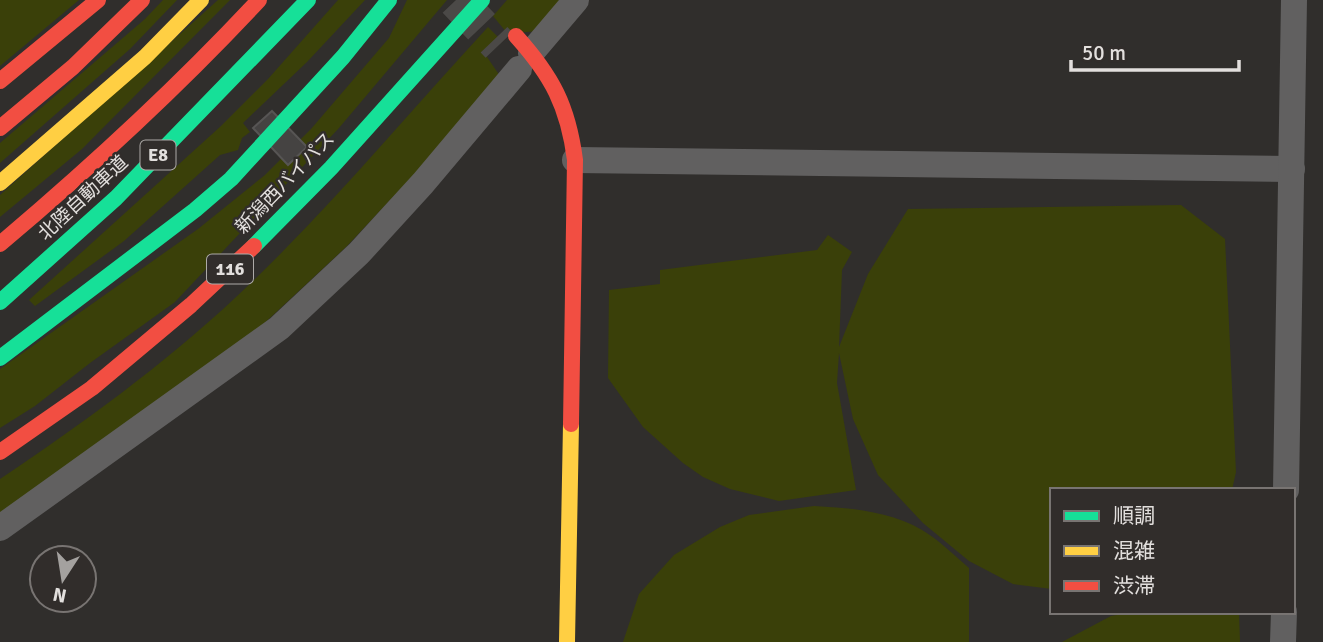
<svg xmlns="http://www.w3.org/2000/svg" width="1323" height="642" font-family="Signika,'Noto Sans JP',sans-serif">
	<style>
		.green { fill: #3a4009 }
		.building { fill: #454342; stroke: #575554; stroke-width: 2 }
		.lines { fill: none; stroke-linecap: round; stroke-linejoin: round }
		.secondary-tunnel { stroke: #4b4947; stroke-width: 37; stroke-dasharray: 37 18; stroke-linecap: butt }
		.street { stroke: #616060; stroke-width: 26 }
		.fast { stroke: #16e098; stroke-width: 16 }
		.slow { stroke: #ffcf43; stroke-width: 16 }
		.jam { stroke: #f24e42; stroke-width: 16 }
		.labels { text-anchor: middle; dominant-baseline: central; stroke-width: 5; stroke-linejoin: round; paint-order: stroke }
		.shield { fill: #312d2b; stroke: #adaaa8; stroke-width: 2 }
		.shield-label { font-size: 18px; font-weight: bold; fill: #e2dfdd }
		.street-label { font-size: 19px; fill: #e2dfdd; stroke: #312d2b }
	</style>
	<rect width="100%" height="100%" fill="#302e2c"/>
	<!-- green -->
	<g class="green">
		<path d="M 0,0 L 79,0 L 0,66 Z"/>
		<path d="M 163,0 L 177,0 L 130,49 L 0,163 L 0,143 L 145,19 Z"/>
		<path d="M 218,0 L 230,0 L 82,149 L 0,217 L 0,195 Z"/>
		<path d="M 338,0 L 365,0 L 307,62 L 243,123 L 250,132 L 242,138 L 238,150 L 220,155 L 124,241 L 35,306 L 29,300 L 221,126 L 268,79 Z"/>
		<path d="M 407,0 L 447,0 L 339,128 L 175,302 L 90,363 L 35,406 L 0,428 L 0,369 L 198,229 L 265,175 L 311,129 L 389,38 Z"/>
		<path d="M 507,0 L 567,0 L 544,31 L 507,33 L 493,16 Z"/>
		<path d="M 488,27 L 500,39 L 485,54 L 500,76 L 452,134 L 346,247 L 257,330 L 0,521 L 0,479 C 82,424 162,366 235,298 C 325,214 404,118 488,27 Z"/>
		<path d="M 1181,205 L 1225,239 L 1236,472 L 1232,490 L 1052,490 L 1052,589 L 1013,584 L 969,561 L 923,523 L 878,475 L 853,419 L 839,353 L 837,383 L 856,490 L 779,501 L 730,489 L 703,477 L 683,463 L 643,427 L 608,378 L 609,290 L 660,284 L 660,270 L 817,250 L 828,235 L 852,252 L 842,270 L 839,347 L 868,274 L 908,209 Z"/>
		<path d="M 814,506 C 850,508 890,511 922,530 C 939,540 954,555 969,568 L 969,642 L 623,642 L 639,594 L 674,555 L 720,527 L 749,515 Z"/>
		<path d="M 1135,612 L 1239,612 L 1240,642 L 1062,642 L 1111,616 Z"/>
	</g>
	<!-- building -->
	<path class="building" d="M 272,111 L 307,147 L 288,165 L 253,128 Z"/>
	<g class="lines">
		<!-- secondary-tunnel -->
		<path class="secondary-tunnel" d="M 456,0 L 499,45"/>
		<!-- street -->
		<g class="street">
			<path d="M 531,53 L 576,0"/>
			<path d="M 575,160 L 1292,169"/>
			<path d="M 1286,490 L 1294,0"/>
			<path d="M 0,528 L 279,328 L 359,253 L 423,183 L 519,69"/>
			<path d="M 1283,642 L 1284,612"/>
		</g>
		<!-- fast -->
		<g class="fast">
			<path d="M 254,246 L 331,168 L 482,0"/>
			<path d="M 0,302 L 116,198 L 308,0"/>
			<path d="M 0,358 L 195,210 L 231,179 L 343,57 L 389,0"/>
		</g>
		<!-- slow -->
		<g class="slow">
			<path d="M 0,183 L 145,57 L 201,0"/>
			<path d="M 567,642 L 571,424"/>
		</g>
		<!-- jam -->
		<g class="jam">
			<path d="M 516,36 C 552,76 568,106 575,160 L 571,424"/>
			<path d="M 0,81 L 98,0"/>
			<path d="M 0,128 L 73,67 L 142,0"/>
			<path d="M 0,244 C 91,167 178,87 259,0"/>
			<path d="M 0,452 L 92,388 L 191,305 L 254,246"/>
		</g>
	</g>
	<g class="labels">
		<!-- shield labels -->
		<g class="shield">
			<rect x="140.5" y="140.5" width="35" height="29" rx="5"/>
			<rect x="207" y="254.5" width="46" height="29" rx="5"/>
		</g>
		<g class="shield-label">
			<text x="158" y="155">E8</text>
			<text x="230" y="269">116</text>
		</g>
		<!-- street labels -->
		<g class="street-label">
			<text transform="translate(285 183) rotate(-46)">新潟西バイパス</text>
			<text transform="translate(83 198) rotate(-43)">北陸自動車道</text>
		</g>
	</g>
	<!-- legend -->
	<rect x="1050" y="488" width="245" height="126" fill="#312d2b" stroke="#787472" stroke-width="2"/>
	<rect x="1064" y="511" width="35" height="10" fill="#16e098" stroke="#787472" stroke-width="2"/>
	<text x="1113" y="523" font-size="21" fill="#e2dfdd">順調</text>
	<rect x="1064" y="546" width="35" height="10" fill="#ffcf43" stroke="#787472" stroke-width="2"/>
	<text x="1113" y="558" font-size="21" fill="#e2dfdd">混雑</text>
	<rect x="1064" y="581" width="35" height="10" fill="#f24e42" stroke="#787472" stroke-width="2"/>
	<text x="1113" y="593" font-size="21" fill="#e2dfdd">渋滞</text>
	<!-- north arrow -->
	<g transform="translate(63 579) rotate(192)"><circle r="33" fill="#312d2b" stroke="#787472" stroke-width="2"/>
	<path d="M0-5L12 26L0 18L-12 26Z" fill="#a4a19f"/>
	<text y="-10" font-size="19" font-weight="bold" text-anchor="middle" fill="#e2dfdd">N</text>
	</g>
	<!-- scale -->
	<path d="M1071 60v10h168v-10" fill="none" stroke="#e2dfdd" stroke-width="3.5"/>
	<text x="1082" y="60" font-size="21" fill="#e2dfdd" stroke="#312d2b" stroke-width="5" paint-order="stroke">50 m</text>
</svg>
